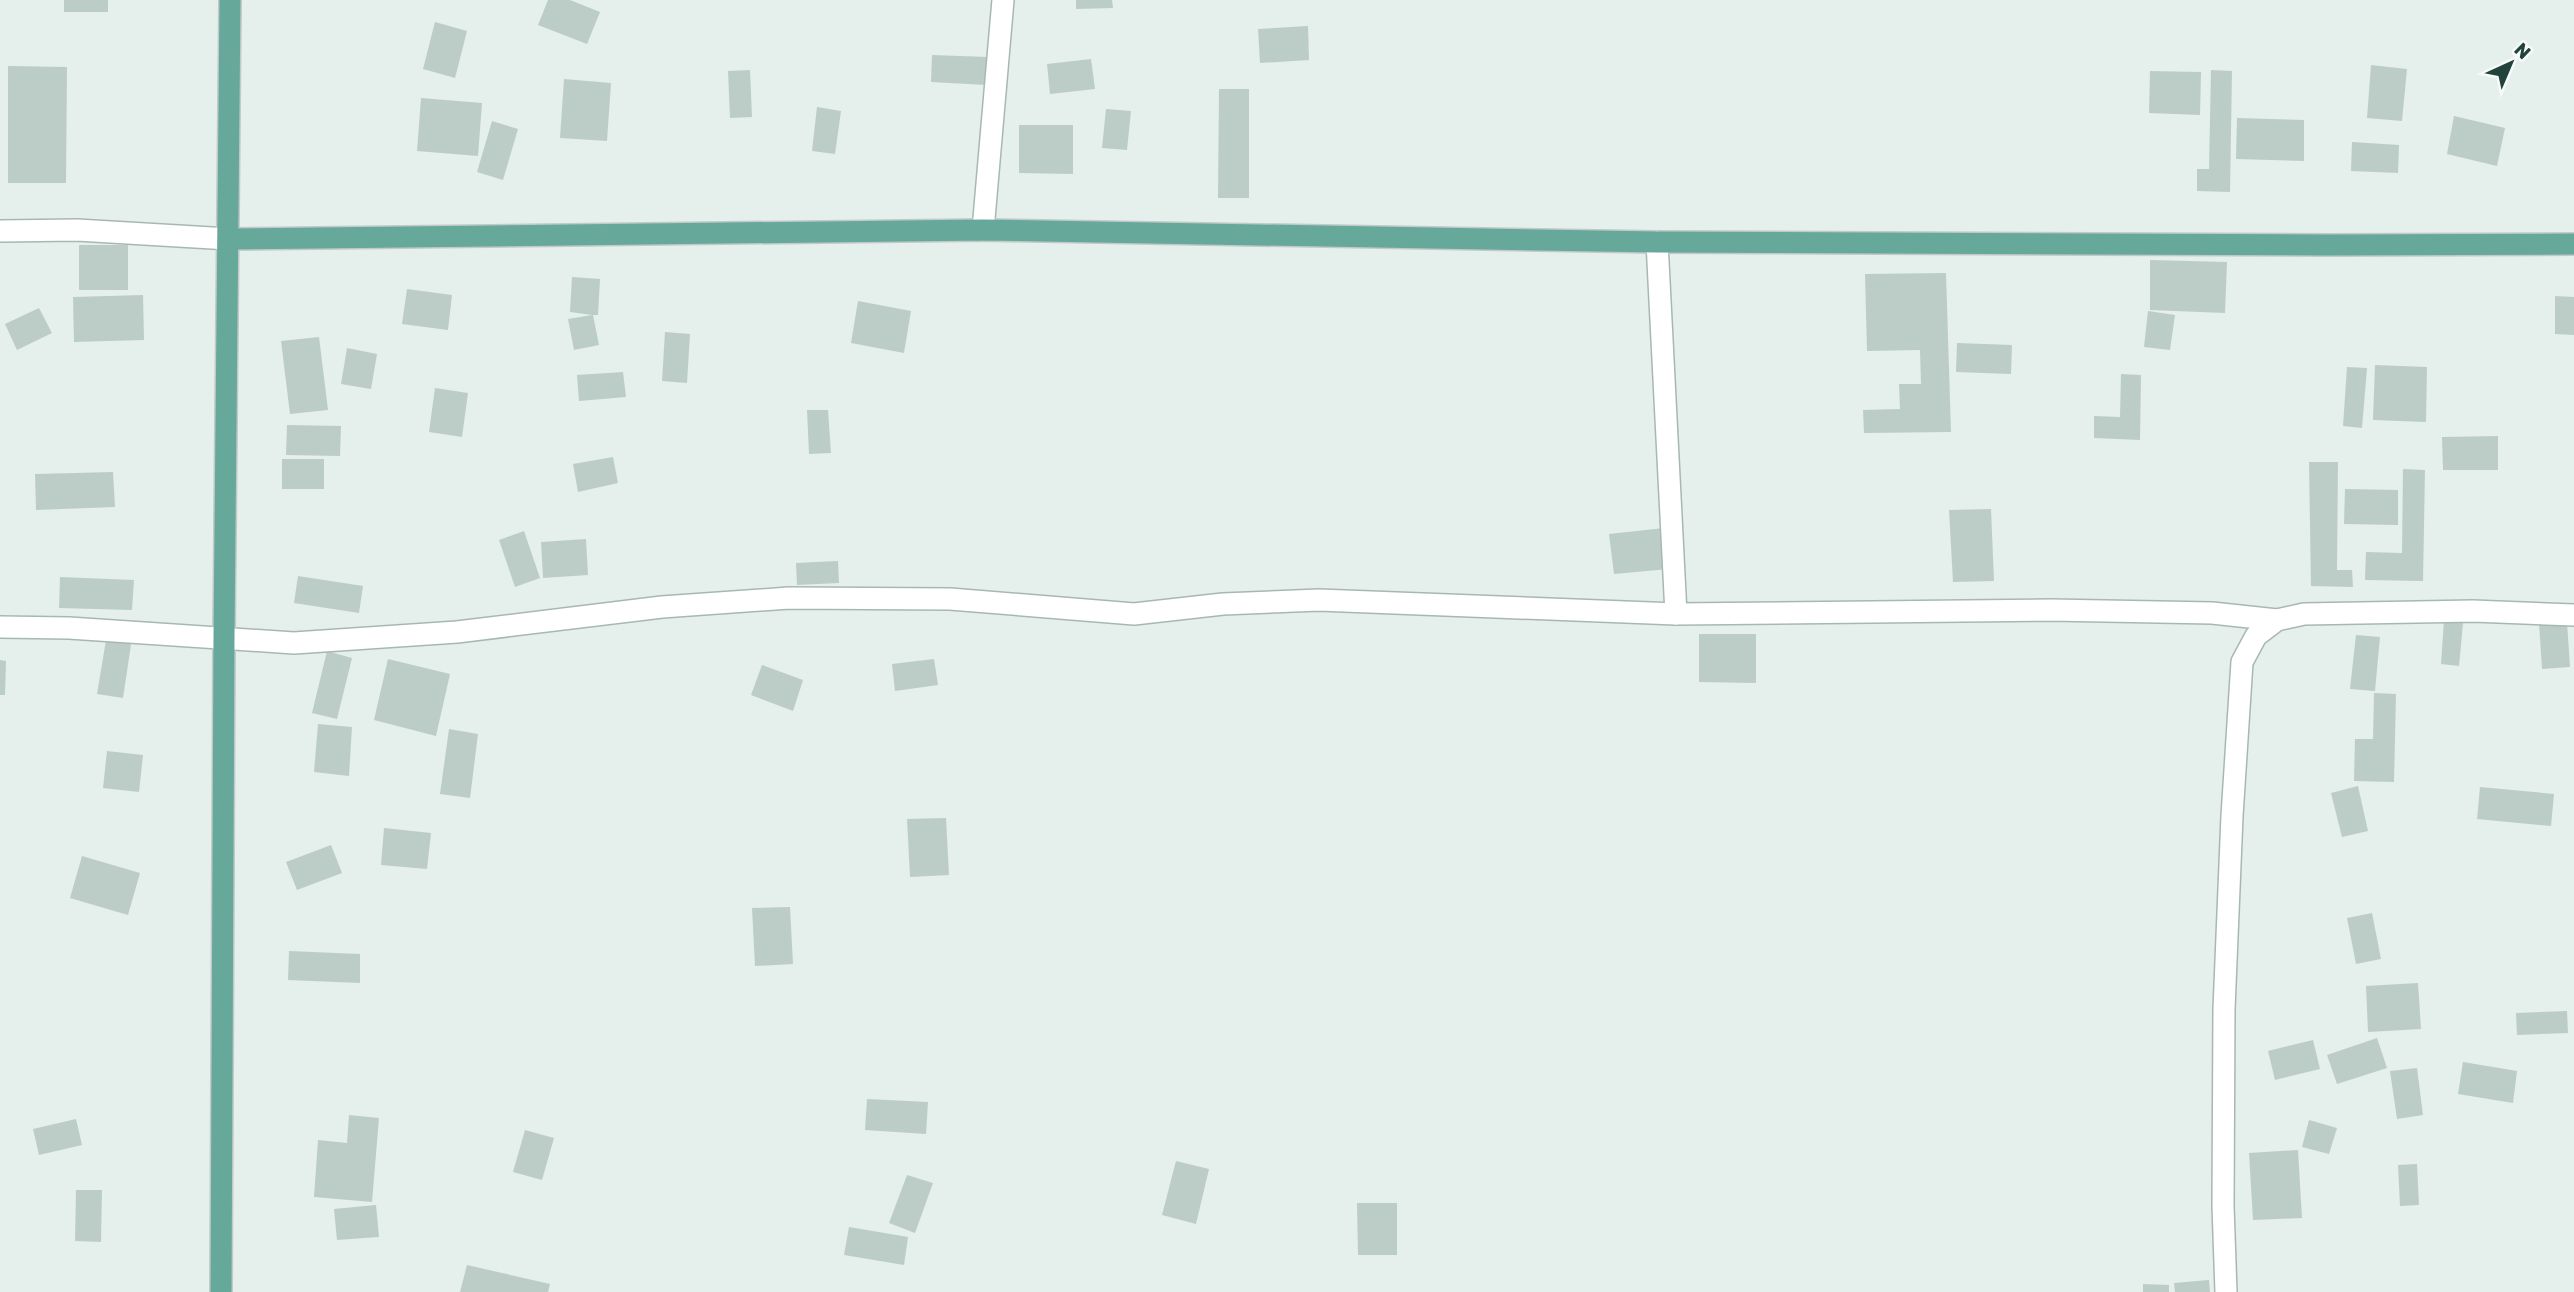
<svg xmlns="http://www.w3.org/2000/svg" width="2574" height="1292" font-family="Rubik,sans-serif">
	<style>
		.building { fill: #bccdc7 }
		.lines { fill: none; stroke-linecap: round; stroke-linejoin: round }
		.minor-casing { stroke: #a7b8b3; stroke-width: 24 }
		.major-casing { stroke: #c1cac8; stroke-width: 24 }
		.minor { stroke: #fff; stroke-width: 21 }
		.major { stroke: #66a89a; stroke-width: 21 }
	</style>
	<rect width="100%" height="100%" fill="#e5efeb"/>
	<!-- building -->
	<g class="building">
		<rect x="64" y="0" width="44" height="12"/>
		<path d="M 548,0 L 570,0 L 600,12 L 587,44 L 538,25 Z"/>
		<path d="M 1076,0 L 1112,0 L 1113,8 L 1076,9 Z"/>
		<path d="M 435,22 L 467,31 L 455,78 L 423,69 Z"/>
		<path d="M 1308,26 L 1309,60 L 1260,63 L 1258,29 Z"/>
		<path d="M 932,55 L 988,57 L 986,85 L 931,82 Z"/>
		<path d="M 1091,59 L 1095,89 L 1050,94 L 1047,64 Z"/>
		<path d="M 2371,65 L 2407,69 L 2402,121 L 2367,118 Z"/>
		<path d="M 8,66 L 67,67 L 66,183 L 8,183 Z"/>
		<path d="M 750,70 L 752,117 L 730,118 L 728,71 Z"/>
		<path d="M 2211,70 L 2232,71 L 2230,192 L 2197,191 L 2197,169 L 2209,169 Z"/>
		<path d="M 2150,71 L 2201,72 L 2200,115 L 2149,113 Z"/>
		<path d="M 564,79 L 611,83 L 607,141 L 560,138 Z"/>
		<path d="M 1219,89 L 1249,89 L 1249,198 L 1218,198 Z"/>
		<path d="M 421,98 L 482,103 L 478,156 L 417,151 Z"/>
		<path d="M 817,107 L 841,111 L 835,154 L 812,151 Z"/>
		<path d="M 1106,109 L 1131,111 L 1127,150 L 1102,148 Z"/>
		<path d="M 2454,116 L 2505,128 L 2497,166 L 2447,154 Z"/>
		<path d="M 2237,118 L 2304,120 L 2304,161 L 2236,159 Z"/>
		<path d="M 492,121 L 518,129 L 503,180 L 477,172 Z"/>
		<path d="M 1019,125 L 1073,125 L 1073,174 L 1019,173 Z"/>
		<path d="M 2352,142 L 2399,145 L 2398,173 L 2351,171 Z"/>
		<rect x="79" y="245" width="49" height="45"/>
		<path d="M 2150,260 L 2227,262 L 2225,313 L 2150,310 Z"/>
		<path d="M 1946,273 L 1951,432 L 1864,433 L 1863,410 L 1900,409 L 1899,384 L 1921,384 L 1920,350 L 1867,351 L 1865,274 Z"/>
		<path d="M 572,277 L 600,279 L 598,315 L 593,315 L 599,345 L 574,350 L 568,319 L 592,315 L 570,312 Z"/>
		<path d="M 407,289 L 452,295 L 448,330 L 402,324 Z"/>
		<path d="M 143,295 L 144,340 L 74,342 L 73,297 Z"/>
		<path d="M 2555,296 L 2574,297 L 2574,335 L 2555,334 Z"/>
		<path d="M 858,301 L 911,311 L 904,353 L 851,343 Z"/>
		<path d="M 39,308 L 52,333 L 17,350 L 5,324 Z"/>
		<path d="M 2148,311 L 2175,315 L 2170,350 L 2144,347 Z"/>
		<path d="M 665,332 L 690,334 L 687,383 L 662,381 Z"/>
		<path d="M 319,337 L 328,410 L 290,414 L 281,341 Z"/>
		<path d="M 1957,343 L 2012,345 L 2011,374 L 1956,372 Z"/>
		<path d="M 347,348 L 377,354 L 371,389 L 341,384 Z"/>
		<path d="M 2375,365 L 2427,367 L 2426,422 L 2373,420 Z"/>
		<path d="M 2347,367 L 2367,368 L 2362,428 L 2343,426 Z"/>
		<path d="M 623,372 L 626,397 L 579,401 L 577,375 Z"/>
		<path d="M 2121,374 L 2141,375 L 2140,440 L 2094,438 L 2094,416 L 2120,417 Z"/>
		<path d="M 435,388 L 468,393 L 462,437 L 429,432 Z"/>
		<path d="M 807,410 L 828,410 L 831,453 L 809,454 Z"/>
		<path d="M 287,425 L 341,426 L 340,456 L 286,455 Z"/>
		<path d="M 2498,436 L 2498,470 L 2443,470 L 2442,437 Z"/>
		<path d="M 613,457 L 618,483 L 578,492 L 573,464 Z"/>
		<rect x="282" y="459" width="42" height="30"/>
		<path d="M 2309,462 L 2338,462 L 2337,570 L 2352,570 L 2353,587 L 2311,586 Z"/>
		<path d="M 2403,469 L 2425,470 L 2423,581 L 2365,580 L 2366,552 L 2402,553 Z"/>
		<path d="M 113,472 L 115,507 L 36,510 L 35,474 Z"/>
		<path d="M 2345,489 L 2398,490 L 2398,525 L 2344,524 Z"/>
		<path d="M 1991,509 L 1994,581 L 1953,582 L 1949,510 Z"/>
		<path d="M 1664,528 L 1669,569 L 1614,574 L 1609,534 Z"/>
		<path d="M 524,531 L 540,578 L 515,587 L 499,540 Z"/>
		<path d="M 586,539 L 588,575 L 543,578 L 541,542 Z"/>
		<path d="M 838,561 L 839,583 L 797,585 L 796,563 Z"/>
		<path d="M 298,576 L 363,586 L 359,613 L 294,603 Z"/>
		<path d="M 60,577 L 134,580 L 132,610 L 59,608 Z"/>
		<path d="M 2444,620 L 2463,623 L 2459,666 L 2441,664 Z"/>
		<path d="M 2567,622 L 2570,667 L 2542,669 L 2539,623 Z"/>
		<path d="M 107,634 L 132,638 L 123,698 L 97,694 Z"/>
		<path d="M 1699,634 L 1756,634 L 1756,683 L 1699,682 Z"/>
		<path d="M 2356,635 L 2380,637 L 2375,691 L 2350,689 Z"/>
		<path d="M 327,651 L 352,658 L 337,719 L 312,713 Z"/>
		<path d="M 388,659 L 450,674 L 436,736 L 374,720 Z"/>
		<path d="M 934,659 L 938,685 L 895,691 L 892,664 Z"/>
		<path d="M 0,660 L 6,661 L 5,695 L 0,695 Z"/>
		<path d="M 762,665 L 803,680 L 793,711 L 751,695 Z"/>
		<path d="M 2374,693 L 2396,694 L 2394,782 L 2354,781 L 2355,739 L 2373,739 Z"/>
		<path d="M 318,724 L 352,727 L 349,776 L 314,772 Z"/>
		<path d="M 449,729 L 478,734 L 470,798 L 440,794 Z"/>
		<path d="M 107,751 L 143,755 L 139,792 L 103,788 Z"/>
		<path d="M 2358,786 L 2368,831 L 2342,837 L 2331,793 Z"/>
		<path d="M 2480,787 L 2554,794 L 2551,826 L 2477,819 Z"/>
		<path d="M 946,818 L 949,875 L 910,877 L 907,819 Z"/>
		<path d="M 384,828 L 431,833 L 427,869 L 381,865 Z"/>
		<path d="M 331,845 L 342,873 L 297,890 L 286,862 Z"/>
		<path d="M 82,856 L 140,873 L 128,915 L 70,898 Z"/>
		<path d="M 790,907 L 793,964 L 755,966 L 752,908 Z"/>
		<path d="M 2372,913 L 2381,959 L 2356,964 L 2347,918 Z"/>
		<path d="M 289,951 L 360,954 L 360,983 L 288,980 Z"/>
		<path d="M 2418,983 L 2421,1029 L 2368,1032 L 2366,986 Z"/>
		<path d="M 2567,1011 L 2568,1033 L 2517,1035 L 2516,1013 Z"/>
		<path d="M 2377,1038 L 2387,1068 L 2337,1084 L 2327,1055 Z"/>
		<path d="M 2313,1040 L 2320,1069 L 2275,1080 L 2268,1051 Z"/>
		<path d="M 2463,1062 L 2517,1071 L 2513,1103 L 2458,1094 Z"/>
		<path d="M 2417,1068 L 2423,1115 L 2397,1119 L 2390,1071 Z"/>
		<path d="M 867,1099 L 928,1102 L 926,1134 L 865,1130 Z"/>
		<path d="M 349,1115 L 379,1118 L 372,1202 L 314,1197 L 318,1140 L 347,1143 Z"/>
		<path d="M 76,1119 L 82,1145 L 39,1155 L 33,1129 Z"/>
		<path d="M 2309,1120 L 2337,1128 L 2329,1154 L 2302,1147 Z"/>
		<path d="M 525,1130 L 554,1138 L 542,1180 L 513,1172 Z"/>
		<path d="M 2298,1150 L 2302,1218 L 2253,1220 L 2249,1153 Z"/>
		<path d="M 1176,1161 L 1209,1169 L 1196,1224 L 1162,1215 Z"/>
		<path d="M 2417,1164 L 2419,1205 L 2400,1206 L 2398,1165 Z"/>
		<path d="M 907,1175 L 933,1183 L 915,1233 L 889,1223 Z"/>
		<path d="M 76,1190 L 102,1190 L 101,1242 L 75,1241 Z"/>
		<path d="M 1357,1203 L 1397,1203 L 1397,1255 L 1358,1255 Z"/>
		<path d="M 376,1205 L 379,1237 L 337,1240 L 334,1209 Z"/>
		<path d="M 849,1227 L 908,1237 L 904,1265 L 844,1255 Z"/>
		<path d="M 467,1265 L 550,1284 L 548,1292 L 460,1292 Z"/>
		<path d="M 2209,1280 L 2210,1292 L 2175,1292 L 2174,1283 Z"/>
		<path d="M 2143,1284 L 2169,1285 L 2169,1292 L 2143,1292 Z"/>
	</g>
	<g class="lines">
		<!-- minor casing -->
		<g class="minor-casing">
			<g id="minor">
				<path d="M 983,230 L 1003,0"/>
				<path d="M 0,231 L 77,230 L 229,239"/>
				<path d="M 1657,242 L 1676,614"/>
				<path d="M 0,627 L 69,628 L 294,643 L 457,632 L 662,607 L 789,598 L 950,599 L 1134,614 L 1223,604 L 1319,600 L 1676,614 L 2051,610 L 2212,613 L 2277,620"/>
				<path d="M 2226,1292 L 2223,1206 L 2224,1009 L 2232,816 L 2242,662 L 2256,636 L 2277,620 L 2304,614 L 2473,611 L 2574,615"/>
			</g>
		</g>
		<!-- major casing -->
		<g class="major-casing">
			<g id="major">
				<path d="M 229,239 L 983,230 L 1657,242 L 2329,245 L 2574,244"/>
				<path d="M 221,1292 L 224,637 L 230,0"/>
			</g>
		</g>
		<!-- minor -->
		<use href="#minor" class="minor"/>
		<!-- major -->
		<use href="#major" class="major"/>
	</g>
	<!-- north arrow -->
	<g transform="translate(2511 63) rotate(44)" stroke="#f6fbf9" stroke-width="5" paint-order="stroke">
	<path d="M0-5L12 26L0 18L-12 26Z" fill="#22433c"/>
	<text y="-10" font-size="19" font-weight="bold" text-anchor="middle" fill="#22433c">N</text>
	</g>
</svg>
